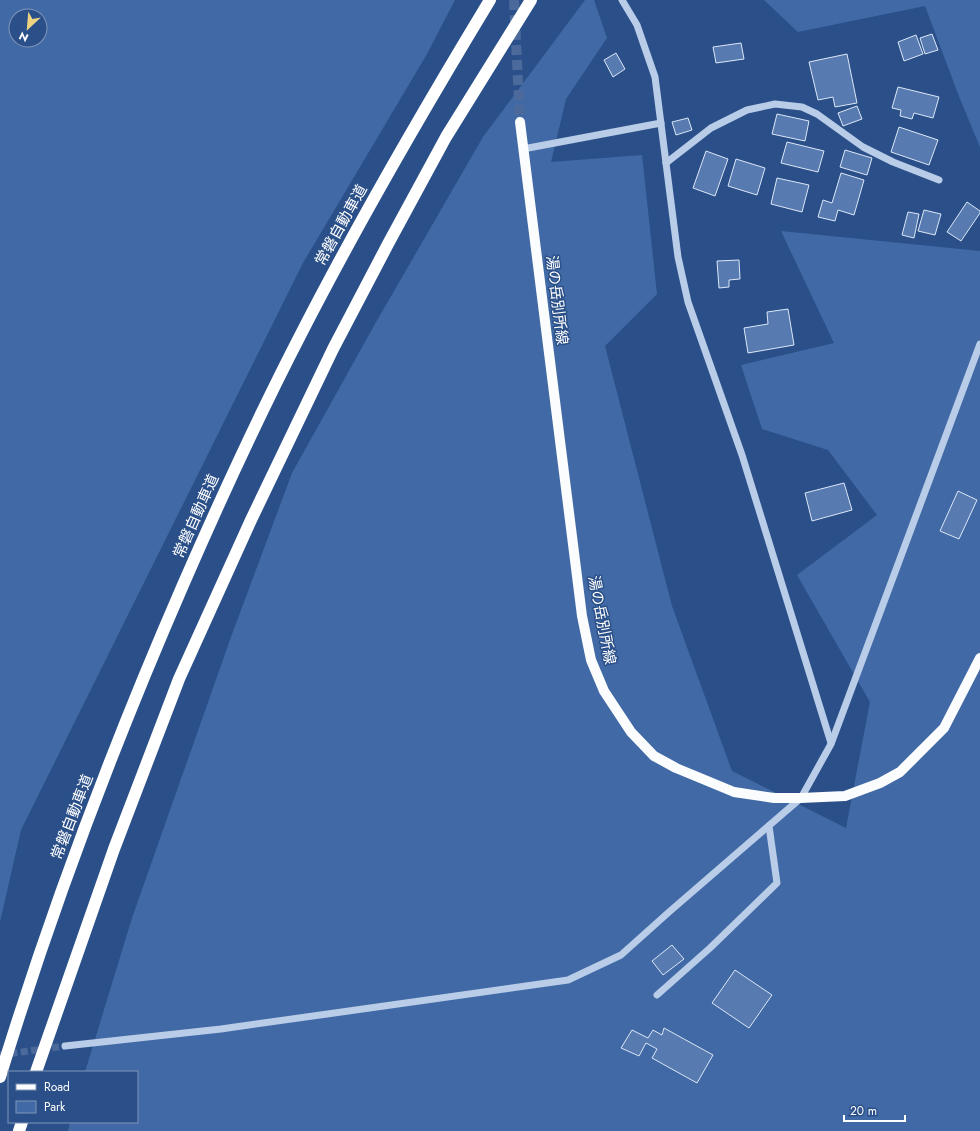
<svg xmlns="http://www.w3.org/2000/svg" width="980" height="1131" font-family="Jost,'Noto Sans JP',sans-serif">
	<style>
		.green { fill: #4069a5; fill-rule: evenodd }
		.building { fill: #577bb1; stroke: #dce7f7 }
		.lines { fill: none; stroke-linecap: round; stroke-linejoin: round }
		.minor-tunnel { stroke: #4b6a9b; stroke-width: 7; stroke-dasharray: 7 3.5; stroke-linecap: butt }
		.major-tunnel { stroke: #4b6a9b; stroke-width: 10; stroke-dasharray: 10 5; stroke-linecap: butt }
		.minor { stroke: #b9cce8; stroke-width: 7 }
		.major { stroke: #fafcfe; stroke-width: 10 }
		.highway { stroke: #fff; stroke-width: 12 }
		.labels { text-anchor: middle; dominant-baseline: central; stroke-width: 3; stroke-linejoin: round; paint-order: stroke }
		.street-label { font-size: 15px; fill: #fff; stroke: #2b5089 }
	</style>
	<rect width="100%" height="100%" fill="#2b5089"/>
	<!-- green -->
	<g class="green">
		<path d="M 0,0 L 455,0 L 427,54 L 303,263 L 21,830 L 0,922 ZM 16,16 L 40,16 L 40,40 L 16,40 Z"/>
		<path d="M 585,0 L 594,0 L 607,38 L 566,99 L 551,162 L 642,155 L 657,294 L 605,346 L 672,606 L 732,771 L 846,828 L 870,702 L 797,575 L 877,515 L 828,450 L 762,429 L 741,365 L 834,343 L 781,231 L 980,251 L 980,1131 L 68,1131 L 70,1122 L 137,1122 L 137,1072 L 85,1072 L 132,918 L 231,637 L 292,473 L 375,324 L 483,137 Z"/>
		<path d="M 764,0 L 980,0 L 980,147 L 960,99 L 925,6 L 798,32 Z"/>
	</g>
	<!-- building -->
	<g class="building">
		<path d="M 932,34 L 938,50 L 925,54 L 920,38 Z"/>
		<path d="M 916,35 L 923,54 L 904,61 L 898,42 Z"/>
		<path d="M 741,43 L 744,59 L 716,63 L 713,47 Z"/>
		<path d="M 616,53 L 625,69 L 613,77 L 604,60 Z"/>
		<path d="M 847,54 L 857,103 L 835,107 L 833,97 L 818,100 L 809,62 Z"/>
		<path d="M 898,87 L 939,97 L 933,118 L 914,113 L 912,119 L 900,116 L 901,110 L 892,108 Z"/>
		<path d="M 857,106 L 862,119 L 843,126 L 838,113 Z"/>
		<path d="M 777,114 L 809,121 L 805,141 L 772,134 Z"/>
		<path d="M 688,118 L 692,130 L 676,135 L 672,122 Z"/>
		<path d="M 899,127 L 938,140 L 929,165 L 891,152 Z"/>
		<path d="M 787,142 L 824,151 L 818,172 L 781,163 Z"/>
		<path d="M 845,150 L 872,158 L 867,175 L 840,167 Z"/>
		<path d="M 706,151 L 728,159 L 715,196 L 693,188 Z"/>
		<path d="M 736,159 L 765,168 L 757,195 L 728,186 Z"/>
		<path d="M 841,173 L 864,180 L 854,215 L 838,210 L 835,221 L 818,217 L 823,200 L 832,203 Z"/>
		<path d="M 777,178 L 809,185 L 802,212 L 771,204 Z"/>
		<path d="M 967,202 L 980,211 L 980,213 L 961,241 L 947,232 Z"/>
		<path d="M 924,210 L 941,214 L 935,235 L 918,231 Z"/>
		<path d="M 908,212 L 919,214 L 914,238 L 902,235 Z"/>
		<path d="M 739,260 L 740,279 L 729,280 L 729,287 L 719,288 L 717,261 Z"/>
		<path d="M 788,309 L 794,345 L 748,353 L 744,328 L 768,324 L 767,312 Z"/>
		<path d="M 844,483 L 852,510 L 812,521 L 805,493 Z"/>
		<path d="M 958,491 L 977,500 L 959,539 L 940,531 Z"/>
		<path d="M 672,945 L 684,959 L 663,975 L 652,961 Z"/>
		<path d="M 735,970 L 772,995 L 749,1028 L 712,1003 Z"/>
		<path d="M 664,1028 L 713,1055 L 697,1083 L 652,1058 L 657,1049 L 646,1043 L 639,1056 L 621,1048 L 632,1030 L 648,1038 L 653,1030 L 662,1035 Z"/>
	</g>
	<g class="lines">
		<!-- minor-tunnel -->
		<path class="minor-tunnel" d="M 0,1055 L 65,1046"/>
		<!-- major-tunnel -->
		<path class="major-tunnel" d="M 514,0 L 520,122"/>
		<!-- minor -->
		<g class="minor">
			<path d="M 622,0 L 637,25 L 655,77 L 678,257 L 688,302 L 742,455 L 831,743"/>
			<path d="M 523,149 L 661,123"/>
			<path d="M 666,163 L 711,128 L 747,110 L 775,104 L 802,107 L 817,114 L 863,147 L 893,162 L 939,180"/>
			<path d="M 657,995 L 710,948 L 777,883 L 769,826"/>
			<path d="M 65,1046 L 221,1029 L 568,980 L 621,955 L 669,912 L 801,798 L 831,744 L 980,344"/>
		</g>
		<!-- major -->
		<path class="major" d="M 520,122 L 582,616 L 591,660 L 604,691 L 631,732 L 654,756 L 676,768 L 734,792 L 774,798 L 801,798 L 845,796 L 880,783 L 900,772 L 944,728 L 980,658"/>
		<!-- highway -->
		<g class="highway">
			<path d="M 36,1072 L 114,849 L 179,679 L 251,520 L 333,349 L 388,244 L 446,137 L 531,0"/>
			<path d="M 0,1077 C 51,910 113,746 183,585 C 220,500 259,415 302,332 C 360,219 424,109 490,0"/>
			<path d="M 19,1131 L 22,1122"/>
		</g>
	</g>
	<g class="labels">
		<!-- street labels -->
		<g class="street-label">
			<text transform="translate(341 225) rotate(-61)">常磐自動車道</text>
			<text transform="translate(557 300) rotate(83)">湯の岳別所線</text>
			<text transform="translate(196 516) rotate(-66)">常磐自動車道</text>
			<text transform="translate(602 620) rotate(79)">湯の岳別所線</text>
			<text transform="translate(72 817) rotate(-69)">常磐自動車道</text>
		</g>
	</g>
	<!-- legend -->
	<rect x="8" y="1071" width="130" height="52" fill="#2b5089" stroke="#8096b8"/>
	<rect x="16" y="1084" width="20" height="6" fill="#fafcfe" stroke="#8096b8"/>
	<text x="44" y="1091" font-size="12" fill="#ffffff">Road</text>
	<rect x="16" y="1101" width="20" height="12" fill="#4069a5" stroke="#8096b8"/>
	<text x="44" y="1111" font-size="12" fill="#ffffff">Park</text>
	<!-- north arrow -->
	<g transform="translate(28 28) rotate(206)"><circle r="19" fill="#2b5089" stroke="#8096b8"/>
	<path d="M0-3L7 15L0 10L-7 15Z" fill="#eed381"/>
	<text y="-6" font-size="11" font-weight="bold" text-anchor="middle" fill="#ffffff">N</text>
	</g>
	<!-- scale -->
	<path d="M844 1115v6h61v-6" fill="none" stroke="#ffffff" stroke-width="2"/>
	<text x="850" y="1115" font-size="12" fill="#ffffff" stroke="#2b5089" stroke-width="3" paint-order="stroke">20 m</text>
</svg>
